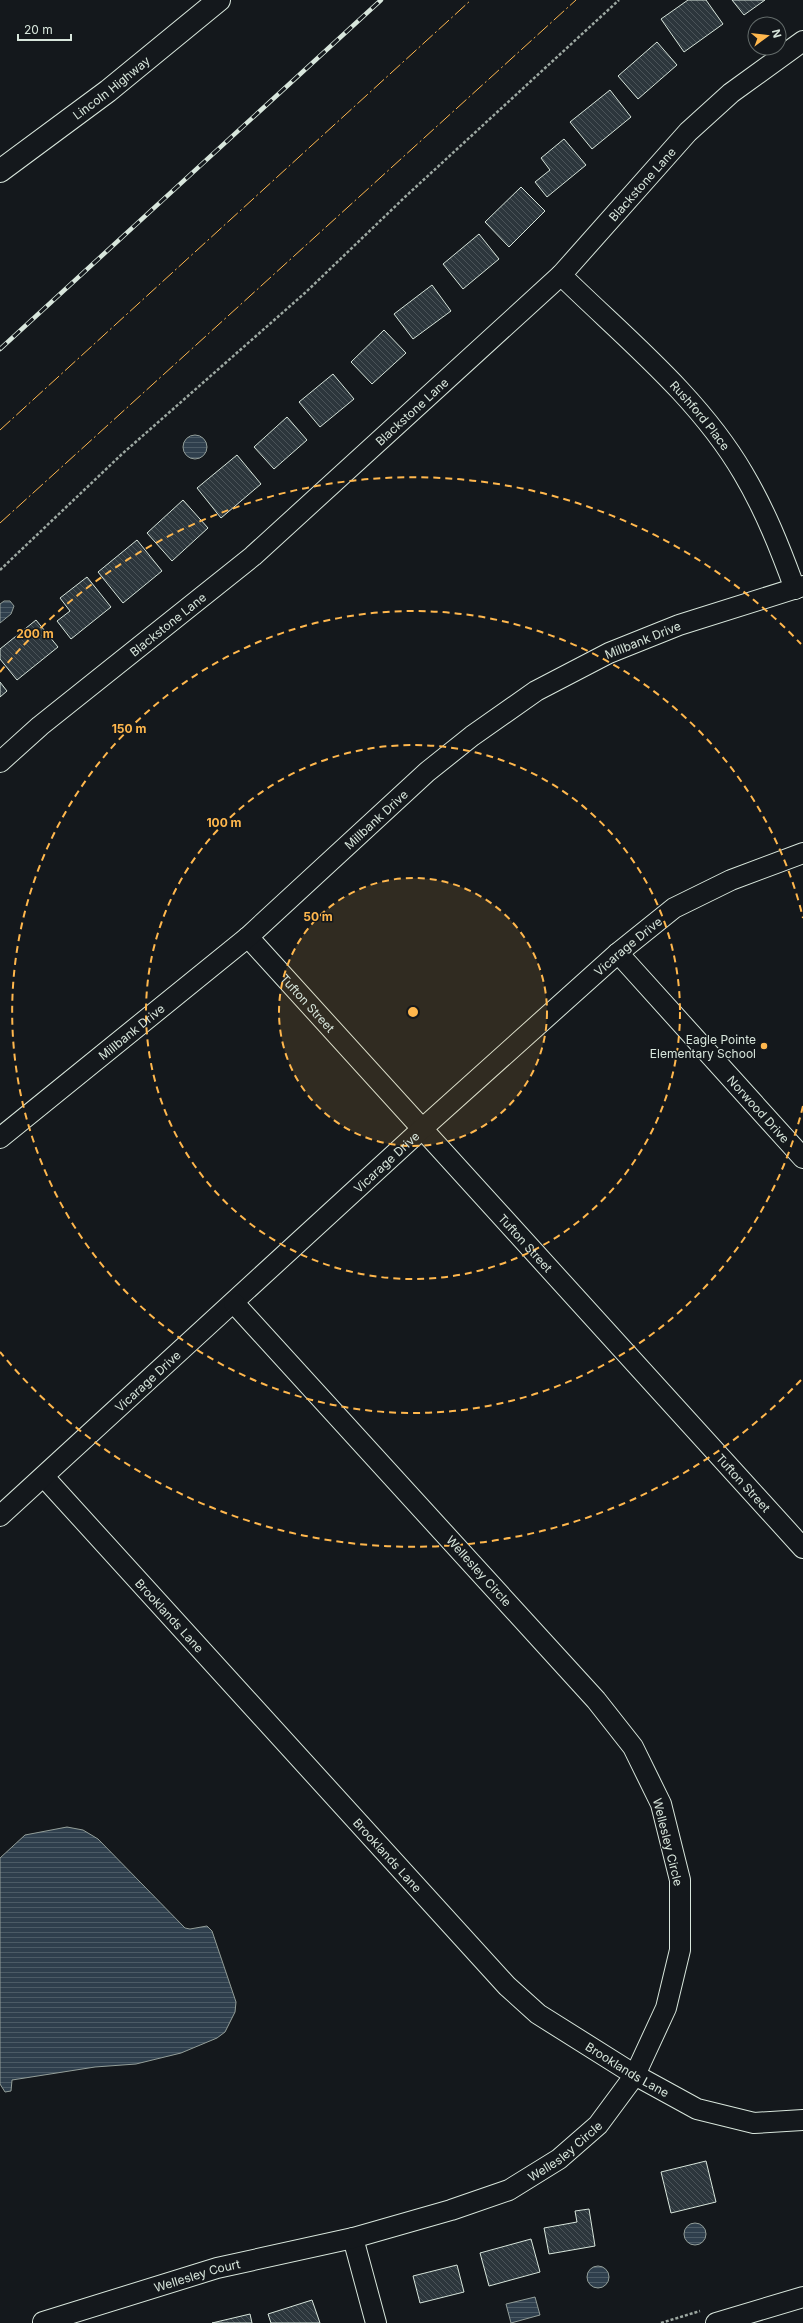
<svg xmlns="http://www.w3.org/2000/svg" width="803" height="2323" font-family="Inter,sans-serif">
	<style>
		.water { fill: url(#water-rules); stroke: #939e99 }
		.building { fill: url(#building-back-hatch); stroke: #d8e6dc }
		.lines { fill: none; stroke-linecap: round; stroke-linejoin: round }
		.minor-casing { stroke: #d8e6dc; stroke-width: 22 }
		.major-casing { stroke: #d8e6dc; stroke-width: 24 }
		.path { stroke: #9da8a2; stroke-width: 2.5; stroke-dasharray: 3 2; stroke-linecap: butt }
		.minor { stroke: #14181c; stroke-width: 20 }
		.major { stroke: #14181c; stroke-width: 22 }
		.rail-casing { stroke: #d8e6dc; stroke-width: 4.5 }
		.rail { stroke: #14181c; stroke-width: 3; stroke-dasharray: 9; stroke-linecap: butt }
		.power { stroke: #ffb74d; stroke-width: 1; stroke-dasharray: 14 3 2 3; stroke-linecap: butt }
		.ring { fill: none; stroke: #ffb74d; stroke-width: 2; stroke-dasharray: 7 5 }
		.poi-dot { fill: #ffb74d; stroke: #14181c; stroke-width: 1.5 }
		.labels { text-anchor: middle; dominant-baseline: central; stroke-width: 3; stroke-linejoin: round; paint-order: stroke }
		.street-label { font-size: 12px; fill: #d8e6dc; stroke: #14181c }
		.poi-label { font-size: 12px; fill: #d8e6dc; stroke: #14181c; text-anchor: end }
		.centre { fill: #ffb74d; stroke: #14181c; stroke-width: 2 }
		.ring-label { font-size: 12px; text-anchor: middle; font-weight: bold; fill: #ffb74d; stroke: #14181c; stroke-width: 3; stroke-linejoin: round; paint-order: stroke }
	</style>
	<defs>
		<pattern id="water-rules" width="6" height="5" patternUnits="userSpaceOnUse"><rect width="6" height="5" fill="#2f3f4d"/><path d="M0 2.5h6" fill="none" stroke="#4c5b66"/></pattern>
		<pattern id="building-back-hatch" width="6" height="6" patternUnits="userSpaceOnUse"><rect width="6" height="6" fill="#2c363c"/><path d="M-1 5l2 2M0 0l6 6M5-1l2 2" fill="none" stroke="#4a5358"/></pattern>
	</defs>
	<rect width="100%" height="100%" fill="#14181c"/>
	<!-- water -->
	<g class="water">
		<circle cx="195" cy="447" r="12"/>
		<path d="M 4,601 L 10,601 L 14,606 L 11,614 L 0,623 L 0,604 Z"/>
		<path d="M 67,1827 L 83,1830 L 98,1839 L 185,1928 L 190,1929 L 207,1926 L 212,1931 L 236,2002 L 235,2012 L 225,2032 L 217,2038 L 181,2053 L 136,2064 L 95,2067 L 12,2080 L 11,2091 L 5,2092 L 0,2084 L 0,1858 L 25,1835 Z"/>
		<circle cx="695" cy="2234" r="11"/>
		<circle cx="598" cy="2277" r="11"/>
		<path d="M 535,2297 L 540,2315 L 511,2323 L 506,2304 Z"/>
	</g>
	<!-- building -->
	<g class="building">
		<path d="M 688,0 L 706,0 L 723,24 L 684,52 L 661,19 Z"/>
		<path d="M 732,0 L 765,0 L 744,15 Z"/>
		<path d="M 657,42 L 677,65 L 638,99 L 618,76 Z"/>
		<path d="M 610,90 L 631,117 L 592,149 L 570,122 Z"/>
		<path d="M 564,139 L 586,165 L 547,197 L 535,182 L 550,170 L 541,158 Z"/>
		<path d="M 521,187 L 545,211 L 509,247 L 485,222 Z"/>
		<path d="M 479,234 L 499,259 L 463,289 L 443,264 Z"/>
		<path d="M 432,285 L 451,311 L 413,339 L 394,314 Z"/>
		<path d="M 384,330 L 406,353 L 372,384 L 351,362 Z"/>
		<path d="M 333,374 L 354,399 L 320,427 L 299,402 Z"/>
		<path d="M 287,417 L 307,440 L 274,469 L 254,447 Z"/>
		<path d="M 237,455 L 261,484 L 221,518 L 197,488 Z"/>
		<path d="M 183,500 L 208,528 L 172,561 L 147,533 Z"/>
		<path d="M 137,540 L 162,571 L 123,603 L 98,572 Z"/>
		<path d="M 87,577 L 111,607 L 71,639 L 57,621 L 70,611 L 60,598 Z"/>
		<path d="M 36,620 L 58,647 L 17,680 L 0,659 L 0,649 Z"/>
		<path d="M 0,682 L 7,691 L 0,697 Z"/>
		<path d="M 706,2161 L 716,2202 L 671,2213 L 661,2172 Z"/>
		<path d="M 589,2209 L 595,2246 L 549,2254 L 544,2228 L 577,2222 L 575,2211 Z"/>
		<path d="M 531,2239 L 540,2272 L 489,2286 L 480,2253 Z"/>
		<path d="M 457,2265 L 464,2292 L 420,2303 L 413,2276 Z"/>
		<path d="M 312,2300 L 320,2323 L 271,2323 L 268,2314 Z"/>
		<path d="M 250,2314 L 252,2323 L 212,2323 Z"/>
	</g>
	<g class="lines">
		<!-- minor casing -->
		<g class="minor-casing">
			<g id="minor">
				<path id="s1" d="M 561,275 C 624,337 698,396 743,473 C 765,510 780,548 795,589"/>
				<path id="s2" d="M 0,762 L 40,726 L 253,556 L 561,275 L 688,132 L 731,93 L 803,41"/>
				<path id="s3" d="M 248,937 L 803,1548"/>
				<path id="s4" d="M 618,953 L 803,1158"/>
				<path id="s5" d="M 0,1138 L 248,937 L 427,772 L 472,736 L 536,691 L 609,653 L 679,625 L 803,586"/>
				<path id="s6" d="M 44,1477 L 507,1986 L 538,2014 L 635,2075 L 697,2109 L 754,2123 L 803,2120"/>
				<path id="s7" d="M 0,1516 L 423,1128 L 618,953 L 674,908 L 731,880 L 803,853"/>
				<path d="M 353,2238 L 376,2323"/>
				<path id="s8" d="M 43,2322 L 217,2268 L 353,2238 L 451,2210 L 509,2190 L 559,2159 L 598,2125 L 635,2075 L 666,2008 L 680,1950 L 680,1880 L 661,1804 L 633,1747 L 596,1700 L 234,1303"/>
				<path d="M 716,2323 L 803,2297"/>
			</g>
		</g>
		<!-- major casing -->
		<g class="major-casing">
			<g id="major">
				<path id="s9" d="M 0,171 L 108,91 L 219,0"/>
			</g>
		</g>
		<!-- path -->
		<g class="path">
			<path d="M 0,570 L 122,454 L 306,292 L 406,196 L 619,0"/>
			<path d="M 661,2323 L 700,2311"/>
		</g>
		<!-- minor -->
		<use href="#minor" class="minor"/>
		<!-- major -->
		<use href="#major" class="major"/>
		<!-- rail casing -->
		<g class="rail-casing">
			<path id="rail" d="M 0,349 L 381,0"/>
		</g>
		<!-- rail -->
		<use href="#rail" class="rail"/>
		<!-- power -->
		<g class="power">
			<path d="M 0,430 L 471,0"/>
			<path d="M 0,523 L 576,0"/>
		</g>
	</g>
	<!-- distance rings -->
	<circle cx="413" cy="1012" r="134" fill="#ffb74d" fill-opacity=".12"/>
	<g class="ring">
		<circle cx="413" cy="1012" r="134"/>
		<circle cx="413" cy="1012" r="267"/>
		<path d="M803 1106A401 401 0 1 1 803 918"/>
		<path d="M801 1380A535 535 0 0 1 0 1352M0 672A535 535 0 0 1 801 644"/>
	</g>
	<!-- markers -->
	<circle class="poi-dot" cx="764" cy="1046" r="4"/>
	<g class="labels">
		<!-- street labels -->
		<g class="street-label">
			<text stroke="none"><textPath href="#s9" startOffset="139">Lincoln Highway</textPath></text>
			<text stroke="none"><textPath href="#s2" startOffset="865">Blackstone Lane</textPath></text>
			<text stroke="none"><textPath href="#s2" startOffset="541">Blackstone Lane</textPath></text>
			<text stroke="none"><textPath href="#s1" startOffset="198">Rushford Place</textPath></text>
			<text stroke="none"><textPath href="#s2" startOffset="217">Blackstone Lane</textPath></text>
			<text stroke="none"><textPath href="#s5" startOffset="817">Millbank Drive</textPath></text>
			<text stroke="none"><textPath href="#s5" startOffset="493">Millbank Drive</textPath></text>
			<text stroke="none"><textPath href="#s7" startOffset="848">Vicarage Drive</textPath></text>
			<text stroke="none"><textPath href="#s3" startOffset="89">Tufton Street</textPath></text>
			<text stroke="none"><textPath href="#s5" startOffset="169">Millbank Drive</textPath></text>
			<text stroke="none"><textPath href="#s4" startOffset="210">Norwood Drive</textPath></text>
			<text stroke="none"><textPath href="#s7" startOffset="524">Vicarage Drive</textPath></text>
			<text stroke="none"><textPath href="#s3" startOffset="413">Tufton Street</textPath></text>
			<text stroke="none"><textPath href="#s7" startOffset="200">Vicarage Drive</textPath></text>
			<text stroke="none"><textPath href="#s3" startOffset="737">Tufton Street</textPath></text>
			<text transform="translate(479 1571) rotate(48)">Wellesley Circle</text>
			<text stroke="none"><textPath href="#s6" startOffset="187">Brooklands Lane</textPath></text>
			<text transform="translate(668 1842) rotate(76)">Wellesley Circle</text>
			<text stroke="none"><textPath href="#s6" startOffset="511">Brooklands Lane</textPath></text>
			<text stroke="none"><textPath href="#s6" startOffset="835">Brooklands Lane</textPath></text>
			<text stroke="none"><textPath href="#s8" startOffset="553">Wellesley Circle</textPath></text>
			<text stroke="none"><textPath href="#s8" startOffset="161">Wellesley Court</textPath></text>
		</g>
		<!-- poi labels -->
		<g class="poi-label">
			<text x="756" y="1039">Eagle Pointe<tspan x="756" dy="14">Elementary School</tspan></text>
		</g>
	</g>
	<circle cx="413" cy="1012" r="6" class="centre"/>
	<g class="ring-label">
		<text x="35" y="638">200 m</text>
		<text x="129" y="733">150 m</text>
		<text x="224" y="827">100 m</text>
		<text x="318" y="921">50 m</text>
	</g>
	<!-- north arrow -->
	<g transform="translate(767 36) rotate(75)"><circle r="19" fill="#14181c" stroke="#626a69"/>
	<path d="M0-3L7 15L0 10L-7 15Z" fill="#ffb74d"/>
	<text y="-6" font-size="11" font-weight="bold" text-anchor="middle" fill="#d8e6dc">N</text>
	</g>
	<!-- scale -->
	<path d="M18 34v6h53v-6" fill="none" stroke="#d8e6dc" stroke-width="2"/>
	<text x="24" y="34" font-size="12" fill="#d8e6dc" stroke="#14181c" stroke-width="3" paint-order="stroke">20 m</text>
</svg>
